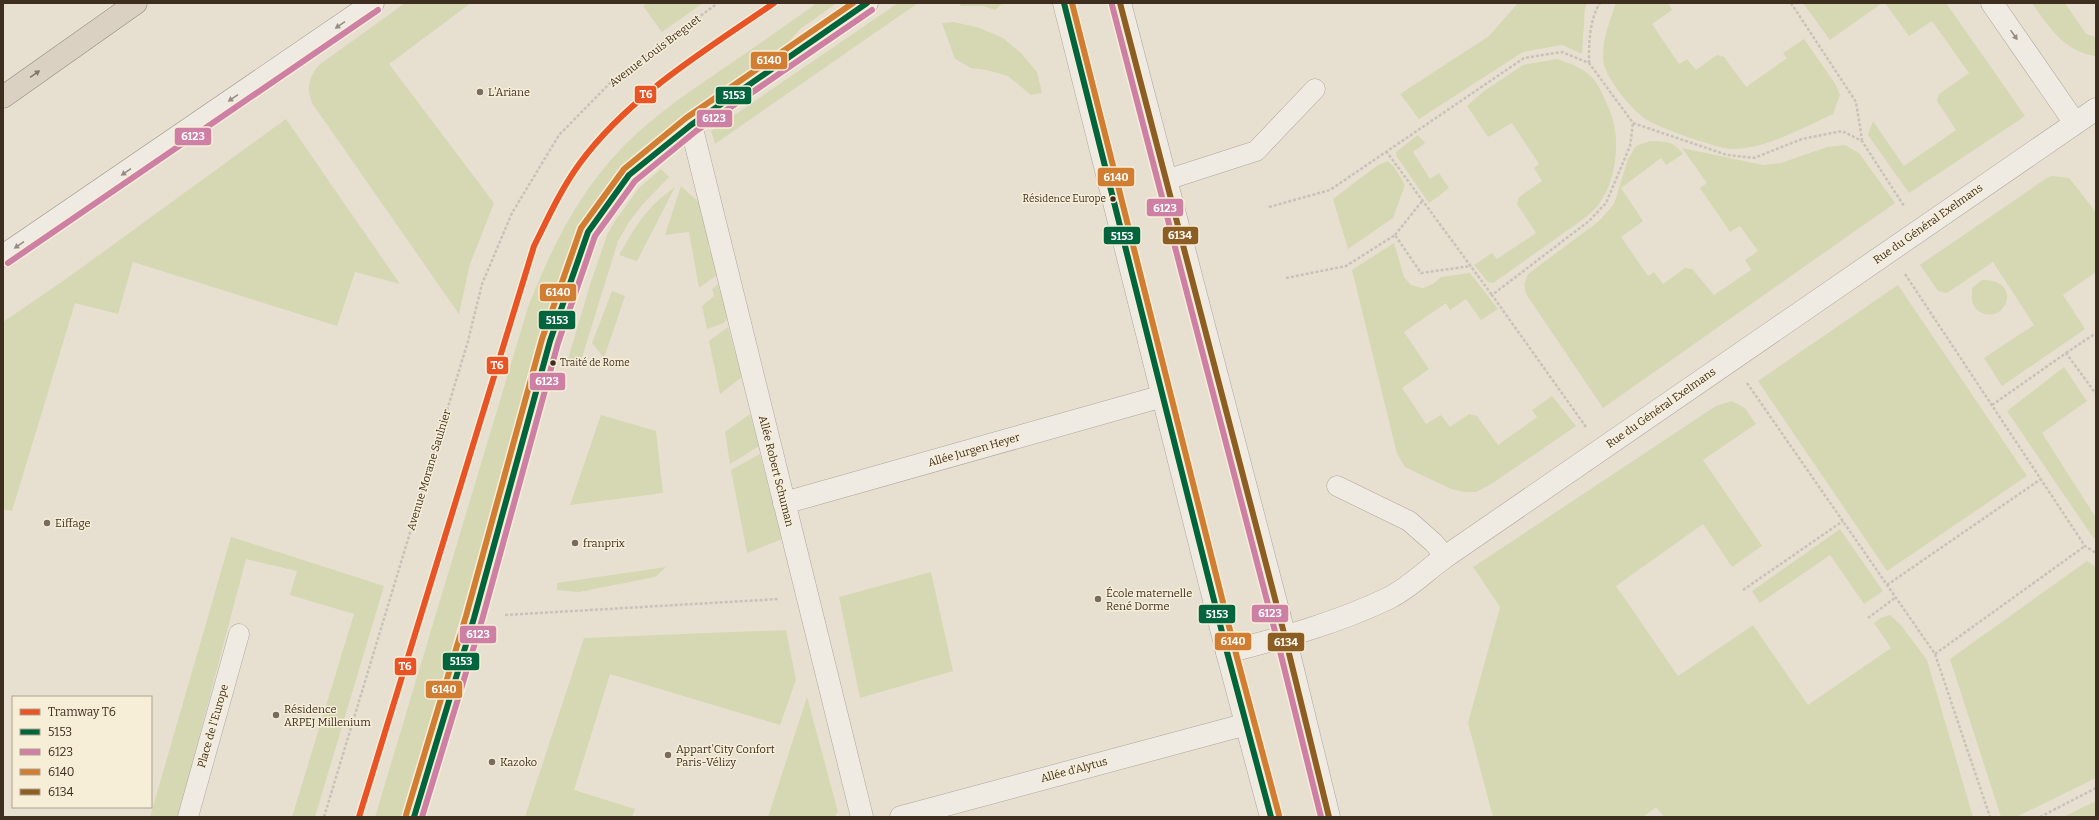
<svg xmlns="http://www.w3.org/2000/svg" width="2099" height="820" font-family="Bitter,serif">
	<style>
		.green { fill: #d6d7b3 }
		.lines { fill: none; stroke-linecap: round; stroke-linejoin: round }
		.service-casing { stroke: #ada599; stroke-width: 21 }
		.minor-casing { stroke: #ada599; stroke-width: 23 }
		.secondary-casing { stroke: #9c958a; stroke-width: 23 }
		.motorway-casing { stroke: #928b80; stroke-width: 23 }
		.path { stroke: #c8c2b9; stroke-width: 2.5; stroke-dasharray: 3 2; stroke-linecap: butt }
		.service { stroke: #efebe3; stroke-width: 20 }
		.minor { stroke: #efebe3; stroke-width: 22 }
		.secondary { stroke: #efebe3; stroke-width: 22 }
		.motorway { stroke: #dad1c2; stroke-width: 22 }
		.bus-1-casing { stroke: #f7eed8; stroke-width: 9 }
		.bus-2-casing { stroke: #f7eed8; stroke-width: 9 }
		.bus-3-casing { stroke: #f7eed8; stroke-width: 9 }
		.bus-4-casing { stroke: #f7eed8; stroke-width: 9 }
		.bus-1 { stroke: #00643c; stroke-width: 6 }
		.bus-2 { stroke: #ce7fa4; stroke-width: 6 }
		.bus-3 { stroke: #d17e33; stroke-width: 6 }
		.bus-4 { stroke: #8d5e24; stroke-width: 6 }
		.tram-1-casing { stroke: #f7eed8; stroke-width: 9 }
		.tram-1 { stroke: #e85426; stroke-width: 6 }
		.oneway { fill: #968c82 }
		.oneway2 { fill: #847769 }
		.poi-dot { fill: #786c5e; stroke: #f7eed8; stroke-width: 1.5 }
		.bus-dot { fill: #3d2e20; stroke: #f7eed8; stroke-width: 1.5 }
		.labels { text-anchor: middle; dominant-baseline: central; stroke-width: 3; stroke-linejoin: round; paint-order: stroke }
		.bus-label { font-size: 10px; fill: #3d2e20; stroke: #f7eed8; text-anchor: end }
		.street-label { font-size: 11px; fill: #3d2e20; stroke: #f7eed8 }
		.poi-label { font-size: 11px; fill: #3d2e20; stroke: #f7eed8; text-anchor: start }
		.line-badge { stroke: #f7eed8; stroke-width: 1.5 }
		.badge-label { font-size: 11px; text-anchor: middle; font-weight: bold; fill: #fff }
	</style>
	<rect width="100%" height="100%" fill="#e7e0d1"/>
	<!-- green -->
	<g class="green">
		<path d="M 405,3 L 471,3 L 389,64 L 494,203 L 470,264 L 459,314 L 312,103 C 306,88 309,77 319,65 Z"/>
		<path d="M 648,3 L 703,3 L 662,32 L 643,6 Z"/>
		<path d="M 817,3 L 837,3 L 800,29 L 767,68 L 621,177 L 500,486 L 401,817 L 375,817 L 528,307 C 548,257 570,209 605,167 C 640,124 687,93 733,62 C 761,43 789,23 817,3 Z"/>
		<path d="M 898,3 L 918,3 L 715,144 L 711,131 Z"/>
		<path d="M 959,3 L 1003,3 L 995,10 L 983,6 L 961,6 Z"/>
		<path d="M 1518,3 L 1588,3 L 1585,8 L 1582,54 L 1562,45 L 1523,52 L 1419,119 L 1400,94 L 1489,36 Z"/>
		<path d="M 1616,3 L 1668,3 L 1672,10 L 1652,24 L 1679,64 L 1687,59 L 1696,70 L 1717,55 L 1724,57 L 1746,87 L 1787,58 L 1783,53 L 1804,39 L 1836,85 L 1840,95 L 1833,114 C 1802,128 1768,148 1733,149 C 1718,149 1656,127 1644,118 C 1631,109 1603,75 1603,59 C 1602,39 1610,21 1616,3 Z"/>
		<path d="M 1803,3 L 1882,3 L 1830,40 Z"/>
		<path d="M 1885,3 L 1946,3 L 2025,116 L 1909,193 L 1868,135 L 1873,121 L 1904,166 L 1956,130 L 1937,101 L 1939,94 L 1969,73 L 1932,21 L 1909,36 Z"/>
		<path d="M 2032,3 L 2065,3 L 2086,34 L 2096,37 L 2096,56 C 2066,53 2048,26 2032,3 Z"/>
		<path d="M 954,22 L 980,28 L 1003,38 L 1021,53 L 1037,72 L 1042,93 L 1031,95 L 1008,76 L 987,70 L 971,68 L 955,59 L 942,23 Z"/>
		<path d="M 1557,59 C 1592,71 1596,77 1610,111 C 1621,139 1617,179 1599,204 C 1589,217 1573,226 1561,235 C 1538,251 1516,267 1493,283 L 1488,282 L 1474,265 L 1492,253 L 1497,259 L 1536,233 L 1517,204 L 1519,197 L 1542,181 L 1534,168 L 1539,164 L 1512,123 L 1488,137 L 1467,106 L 1484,91 L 1523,65 Z"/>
		<path d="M 286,119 L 400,284 L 355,272 L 337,326 L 133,262 L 118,314 L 75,303 L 12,511 L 3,509 L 3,322 L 66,279 Z"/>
		<path d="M 1418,135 L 1425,143 L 1413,152 L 1430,179 L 1439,173 L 1449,188 L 1429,203 L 1397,157 L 1396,152 Z"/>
		<path d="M 1650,141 C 1666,142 1673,140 1683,154 L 1666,165 L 1661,158 L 1621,188 L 1643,221 L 1621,237 L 1648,276 L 1654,272 L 1663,284 L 1685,268 L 1692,269 L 1714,295 L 1751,270 L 1745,260 L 1758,251 L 1740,226 L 1730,232 L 1700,188 L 1707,183 L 1682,148 L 1763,165 L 1781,163 L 1827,147 L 1845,145 L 1859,153 L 1895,203 L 1603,408 L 1526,294 L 1524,285 L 1528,274 L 1599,221 L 1614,204 L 1628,159 L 1636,146 Z"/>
		<path d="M 1388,161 L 1394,167 L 1405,185 L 1393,218 L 1348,249 L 1333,199 L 1378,165 Z"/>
		<path d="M 661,169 L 669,177 L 642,205 L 629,222 L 618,241 L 580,364 L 568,359 L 589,288 L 607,235 L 615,221 L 639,188 Z"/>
		<path d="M 2053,176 L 2069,178 L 2096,212 L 2096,272 L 2063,295 L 2085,329 L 2002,386 L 1984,358 L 2034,325 L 1993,262 L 1947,293 L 1938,291 L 1920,265 L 2048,177 Z"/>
		<path d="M 681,186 L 705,208 L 709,251 L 713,250 L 717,275 L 699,288 L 689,232 L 665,235 Z"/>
		<path d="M 675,187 L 637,261 L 619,255 C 637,225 646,207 675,187 Z"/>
		<path d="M 1394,243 L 1404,277 L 1411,285 L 1423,288 L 1433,284 L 1441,277 L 1470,273 L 1498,309 L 1481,320 L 1466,299 L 1450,310 L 1446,303 L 1404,332 L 1429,369 L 1402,388 L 1426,424 L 1441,415 L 1450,427 L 1469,414 L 1477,416 L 1498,445 L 1537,417 L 1532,410 L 1552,396 L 1576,426 L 1493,483 L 1476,492 L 1464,492 L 1451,489 L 1405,467 L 1397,454 L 1352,270 Z"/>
		<path d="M 1982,280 C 2024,279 2006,326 1980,312 C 1971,306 1971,298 1972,288 Z"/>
		<path d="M 718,284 L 728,317 L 724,323 L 707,329 L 702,306 L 714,296 L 712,289 Z"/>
		<path d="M 1898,285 L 2027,476 L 1887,571 L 1758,381 Z"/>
		<path d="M 612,291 L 625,296 L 604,358 L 592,343 Z"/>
		<path d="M 728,327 L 742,377 L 720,394 L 709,341 Z"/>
		<path d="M 2064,367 L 2087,401 L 2042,433 L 2096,518 L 2096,539 L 2092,536 L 2007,411 Z"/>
		<path d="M 1732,401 L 1745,408 L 1756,424 L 1703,460 L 1762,546 L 1732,567 L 1703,524 L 1616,586 L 1678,676 L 1753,625 L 1808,705 L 1891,648 L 1874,623 L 1881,618 L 1890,615 L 1900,624 L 1927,660 L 1973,817 L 1664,817 L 1656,807 L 1643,817 L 1493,817 L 1468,723 L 1500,607 L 1473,567 L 1716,406 Z"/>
		<path d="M 750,414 L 759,446 L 730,464 L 725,432 Z"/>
		<path d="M 601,415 L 656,431 L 663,493 L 570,505 Z"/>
		<path d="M 760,454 L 782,539 L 747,553 L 731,470 Z"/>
		<path d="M 1840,529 L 1883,591 L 1864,604 L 1830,555 L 1760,603 L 1752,591 Z"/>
		<path d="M 231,537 L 384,586 L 315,817 L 292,817 L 354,614 L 290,595 L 297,571 L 246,559 L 178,817 L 150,817 Z"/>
		<path d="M 2087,561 L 2096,567 L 2096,778 L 2016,817 L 2001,817 L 1950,659 Z"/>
		<path d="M 666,567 L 655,577 L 579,592 L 557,590 L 557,583 Z"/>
		<path d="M 931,572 L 953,671 L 860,698 L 839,597 Z"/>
		<path d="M 786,630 L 796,680 L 780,725 L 610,674 L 574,790 L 635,809 L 632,817 L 525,817 L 584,638 Z"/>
		<path d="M 807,697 L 838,812 L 834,817 L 768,817 Z"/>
		<path d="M 2096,801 L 2096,817 L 2063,817 Z"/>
	</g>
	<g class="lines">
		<!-- service casing -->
		<g class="service-casing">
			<g id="service">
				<path d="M 1166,180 L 1256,151 L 1315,89"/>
				<path d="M 1337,486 L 1409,521 L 1434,543 L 1445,557"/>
				<path d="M 188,817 L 239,634"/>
			</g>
		</g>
		<!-- minor casing -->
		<g class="minor-casing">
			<g id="minor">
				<path d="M 1064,3 L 1227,652 L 1271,817"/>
				<path d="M 1120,3 L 1285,637 L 1329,817"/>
				<path d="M 1992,3 L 2075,123"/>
				<path d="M 691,125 L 862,817"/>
				<path d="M 784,503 L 1163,396"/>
				<path d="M 1227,652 C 1282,638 1337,623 1389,598 C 1409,588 1427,570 1445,557 L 2096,109"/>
				<path d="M 901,817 L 1247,724"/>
			</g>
		</g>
		<!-- secondary casing -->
		<g class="secondary-casing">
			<g id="secondary">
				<path d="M 3,256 L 373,3"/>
				<path d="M 414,817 L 474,618 L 550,341 L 588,232 L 629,175 L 691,125 L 867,3"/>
			</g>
		</g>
		<!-- motorway casing -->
		<g class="motorway-casing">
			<path id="motorway" d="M 3,97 L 136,3"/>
		</g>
		<!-- path -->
		<g class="path">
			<path d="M 1791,3 L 1856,102 L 1862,140"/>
			<path d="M 1589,63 C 1589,44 1589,20 1600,3"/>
			<path d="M 1386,151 L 1492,295"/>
			<path d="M 1269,207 L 1330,190 L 1524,58 L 1562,52 L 1589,63 L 1633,123 L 1727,155 L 1754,158 L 1802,139 L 1842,131 L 1862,141 L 1904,206"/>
			<path d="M 1395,235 L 1423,200"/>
			<path d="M 1905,274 L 2085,546 L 2096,553"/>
			<path d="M 1286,278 L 1346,266 L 1395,235 L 1421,273 L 1471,266"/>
			<path d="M 2066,353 L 2096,333"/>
			<path d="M 1747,383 L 1935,654 L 1990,817"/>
			<path d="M 1992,405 L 2066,353 L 2096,394"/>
			<path d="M 1586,427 L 1492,295 L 1589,221 L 1606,203 L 1630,146 L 1633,123"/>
			<path d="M 1887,585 L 2041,479"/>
			<path d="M 1743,590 L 1843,521"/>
			<path d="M 505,615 L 779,599"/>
			<path d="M 1868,618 L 1896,597"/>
			<path d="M 1935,654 L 2085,546"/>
			<path d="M 324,817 L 468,341 L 482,284 L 512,213 L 559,135 L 614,79 L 718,3"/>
			<path d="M 2040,817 L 2096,788"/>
		</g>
		<!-- service -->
		<use href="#service" class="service"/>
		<!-- minor -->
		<use href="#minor" class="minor"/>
		<!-- secondary -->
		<use href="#secondary" class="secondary"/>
		<!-- motorway -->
		<use href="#motorway" class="motorway"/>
		<!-- bus-1 casing -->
		<g class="bus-1-casing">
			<g id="bus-1">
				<path d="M 1064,3 L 1227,652 L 1271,817"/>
				<path d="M 414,817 L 474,618 L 550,341 L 588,232 L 629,175 L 691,125 L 867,3"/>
			</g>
		</g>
		<!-- bus-2 casing -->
		<g class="bus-2-casing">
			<g id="bus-2">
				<path d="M 1112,5 L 1277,639 L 1321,817"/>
				<path d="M 8,263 L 378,10"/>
				<path d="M 422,817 L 482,620 L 558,343 L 595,236 L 635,181 L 696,131 L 872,10"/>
			</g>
		</g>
		<!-- bus-3 casing -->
		<g class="bus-3-casing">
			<g id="bus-3">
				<path d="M 1072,3 L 1235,650 L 1279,815"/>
				<path d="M 406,815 L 466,616 L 542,339 L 581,228 L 624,169 L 686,118 L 853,3"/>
			</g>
		</g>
		<!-- bus-4 casing -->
		<g class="bus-4-casing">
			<path id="bus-4" d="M 1120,3 L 1285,637 L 1329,817"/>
		</g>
		<!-- bus-1 -->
		<use href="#bus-1" class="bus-1"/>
		<!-- bus-2 -->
		<use href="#bus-2" class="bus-2"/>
		<!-- bus-3 -->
		<use href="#bus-3" class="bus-3"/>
		<!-- bus-4 -->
		<use href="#bus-4" class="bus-4"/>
		<!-- tram-1 casing -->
		<g class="tram-1-casing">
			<path id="tram-1" d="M 359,817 L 534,246 C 548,218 561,189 580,163 C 629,96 706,50 774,3"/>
		</g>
		<!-- tram-1 -->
		<use href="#tram-1" class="tram-1"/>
	</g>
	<!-- one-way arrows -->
	<defs><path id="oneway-solid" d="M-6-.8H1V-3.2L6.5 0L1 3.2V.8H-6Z"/></defs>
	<g class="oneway">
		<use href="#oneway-solid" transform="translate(340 25) rotate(146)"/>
		<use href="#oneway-solid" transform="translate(2014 35) rotate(55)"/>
		<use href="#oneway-solid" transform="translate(233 98) rotate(146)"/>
		<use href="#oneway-solid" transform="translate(126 172) rotate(146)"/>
		<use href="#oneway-solid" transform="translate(19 245) rotate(146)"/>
	</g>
	<use class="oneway2" href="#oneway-solid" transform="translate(35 74) rotate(-35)"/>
	<!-- markers -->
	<g class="poi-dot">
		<circle cx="480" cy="92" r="4"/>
		<circle cx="47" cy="523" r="4"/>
		<circle cx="575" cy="543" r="4"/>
		<circle cx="1098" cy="599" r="4"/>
		<circle cx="276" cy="715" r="4"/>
		<circle cx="668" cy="755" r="4"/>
		<circle cx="492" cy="762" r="4"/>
	</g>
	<g class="bus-dot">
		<circle cx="1113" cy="199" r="3.5"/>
		<circle cx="553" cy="363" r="3.5"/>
	</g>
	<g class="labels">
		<!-- bus labels -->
		<g class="bus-label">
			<text x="1106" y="199">Résidence Europe</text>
			<text x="560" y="363" text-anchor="start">Traité de Rome</text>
		</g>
		<!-- street labels -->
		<g class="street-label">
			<text transform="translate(655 51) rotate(-37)">Avenue Louis Breguet</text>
			<text transform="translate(1928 224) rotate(-35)">Rue du Général Exelmans</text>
			<text transform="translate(1661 408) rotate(-35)">Rue du Général Exelmans</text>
			<text transform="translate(974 450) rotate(-16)">Allée Jurgen Heyer</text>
			<text transform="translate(429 470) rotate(-73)">Avenue Morane Saulnier</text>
			<text transform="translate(776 471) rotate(76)">Allée Robert Schuman</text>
			<text transform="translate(213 726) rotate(-74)">Place de l'Europe</text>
			<text transform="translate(1074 770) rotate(-15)">Allée d'Alytus</text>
		</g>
		<!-- poi labels -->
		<g class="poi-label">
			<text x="488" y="92">L'Ariane</text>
			<text x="55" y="523">Eiffage</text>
			<text x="583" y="543">franprix</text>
			<text x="1106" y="593">École maternelle<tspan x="1106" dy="13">René Dorme</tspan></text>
			<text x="284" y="709">Résidence<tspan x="284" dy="13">ARPEJ Millenium</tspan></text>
			<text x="676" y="749">Appart'City Confort<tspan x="676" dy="13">Paris-Vélizy</tspan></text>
			<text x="500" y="762">Kazoko</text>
		</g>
	</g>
	<g class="line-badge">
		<rect x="750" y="51" width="38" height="19" rx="4" fill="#d17e33"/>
		<rect x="634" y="85" width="23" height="19" rx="4" fill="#e85426"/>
		<rect x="715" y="86" width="37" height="19" rx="4" fill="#00643c"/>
		<rect x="696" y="109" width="37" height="19" rx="4" fill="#ce7fa4"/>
		<rect x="174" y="127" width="38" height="19" rx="4" fill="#ce7fa4"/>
		<rect x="1097" y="167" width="38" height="20" rx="4" fill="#d17e33"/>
		<rect x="1146" y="198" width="38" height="19" rx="4" fill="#ce7fa4"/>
		<rect x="1162" y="226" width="37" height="19" rx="4" fill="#8d5e24"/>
		<rect x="1103" y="226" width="38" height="19" rx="4" fill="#00643c"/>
		<rect x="539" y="283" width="38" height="19" rx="4" fill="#d17e33"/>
		<rect x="538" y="310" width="38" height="20" rx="4" fill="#00643c"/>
		<rect x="486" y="356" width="23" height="19" rx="4" fill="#e85426"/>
		<rect x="529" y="372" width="37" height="19" rx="4" fill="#ce7fa4"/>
		<rect x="1251" y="604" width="38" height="19" rx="4" fill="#ce7fa4"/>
		<rect x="1198" y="604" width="38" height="20" rx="4" fill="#00643c"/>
		<rect x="459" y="625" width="38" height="19" rx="4" fill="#ce7fa4"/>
		<rect x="1214" y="632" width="38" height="19" rx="4" fill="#d17e33"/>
		<rect x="1267" y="632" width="38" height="20" rx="4" fill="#8d5e24"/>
		<rect x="442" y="652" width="38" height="19" rx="4" fill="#00643c"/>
		<rect x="394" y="657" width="23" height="19" rx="4" fill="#e85426"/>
		<rect x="425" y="680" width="38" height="19" rx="4" fill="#d17e33"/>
	</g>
	<g class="badge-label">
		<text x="769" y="64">6140</text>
		<text x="646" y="98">T6</text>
		<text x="734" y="99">5153</text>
		<text x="714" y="122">6123</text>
		<text x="193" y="140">6123</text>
		<text x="1116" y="181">6140</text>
		<text x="1165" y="212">6123</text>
		<text x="1180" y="239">6134</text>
		<text x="1122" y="240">5153</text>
		<text x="558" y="296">6140</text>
		<text x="557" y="324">5153</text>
		<text x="497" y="369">T6</text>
		<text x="547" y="385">6123</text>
		<text x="1270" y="617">6123</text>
		<text x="1217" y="618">5153</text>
		<text x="478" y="638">6123</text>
		<text x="1233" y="645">6140</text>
		<text x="1286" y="646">6134</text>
		<text x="461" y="665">5153</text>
		<text x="405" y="670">T6</text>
		<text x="444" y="693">6140</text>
	</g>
	<!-- border -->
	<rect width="2099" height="820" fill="none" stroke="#3d2e20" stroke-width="8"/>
	<!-- legend -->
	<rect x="12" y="696" width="140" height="112" fill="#f7eed8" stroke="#ada18e"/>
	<rect x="20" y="709" width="20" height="6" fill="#e85426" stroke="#ada18e"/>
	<text x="48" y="716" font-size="12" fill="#3d2e20">Tramway T6</text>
	<rect x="20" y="729" width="20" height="6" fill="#00643c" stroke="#ada18e"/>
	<text x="48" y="736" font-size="12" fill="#3d2e20">5153</text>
	<rect x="20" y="749" width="20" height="6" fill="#ce7fa4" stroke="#ada18e"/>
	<text x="48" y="756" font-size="12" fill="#3d2e20">6123</text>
	<rect x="20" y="769" width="20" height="6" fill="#d17e33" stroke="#ada18e"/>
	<text x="48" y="776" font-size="12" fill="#3d2e20">6140</text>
	<rect x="20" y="789" width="20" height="6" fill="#8d5e24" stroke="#ada18e"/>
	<text x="48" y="796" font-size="12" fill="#3d2e20">6134</text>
</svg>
